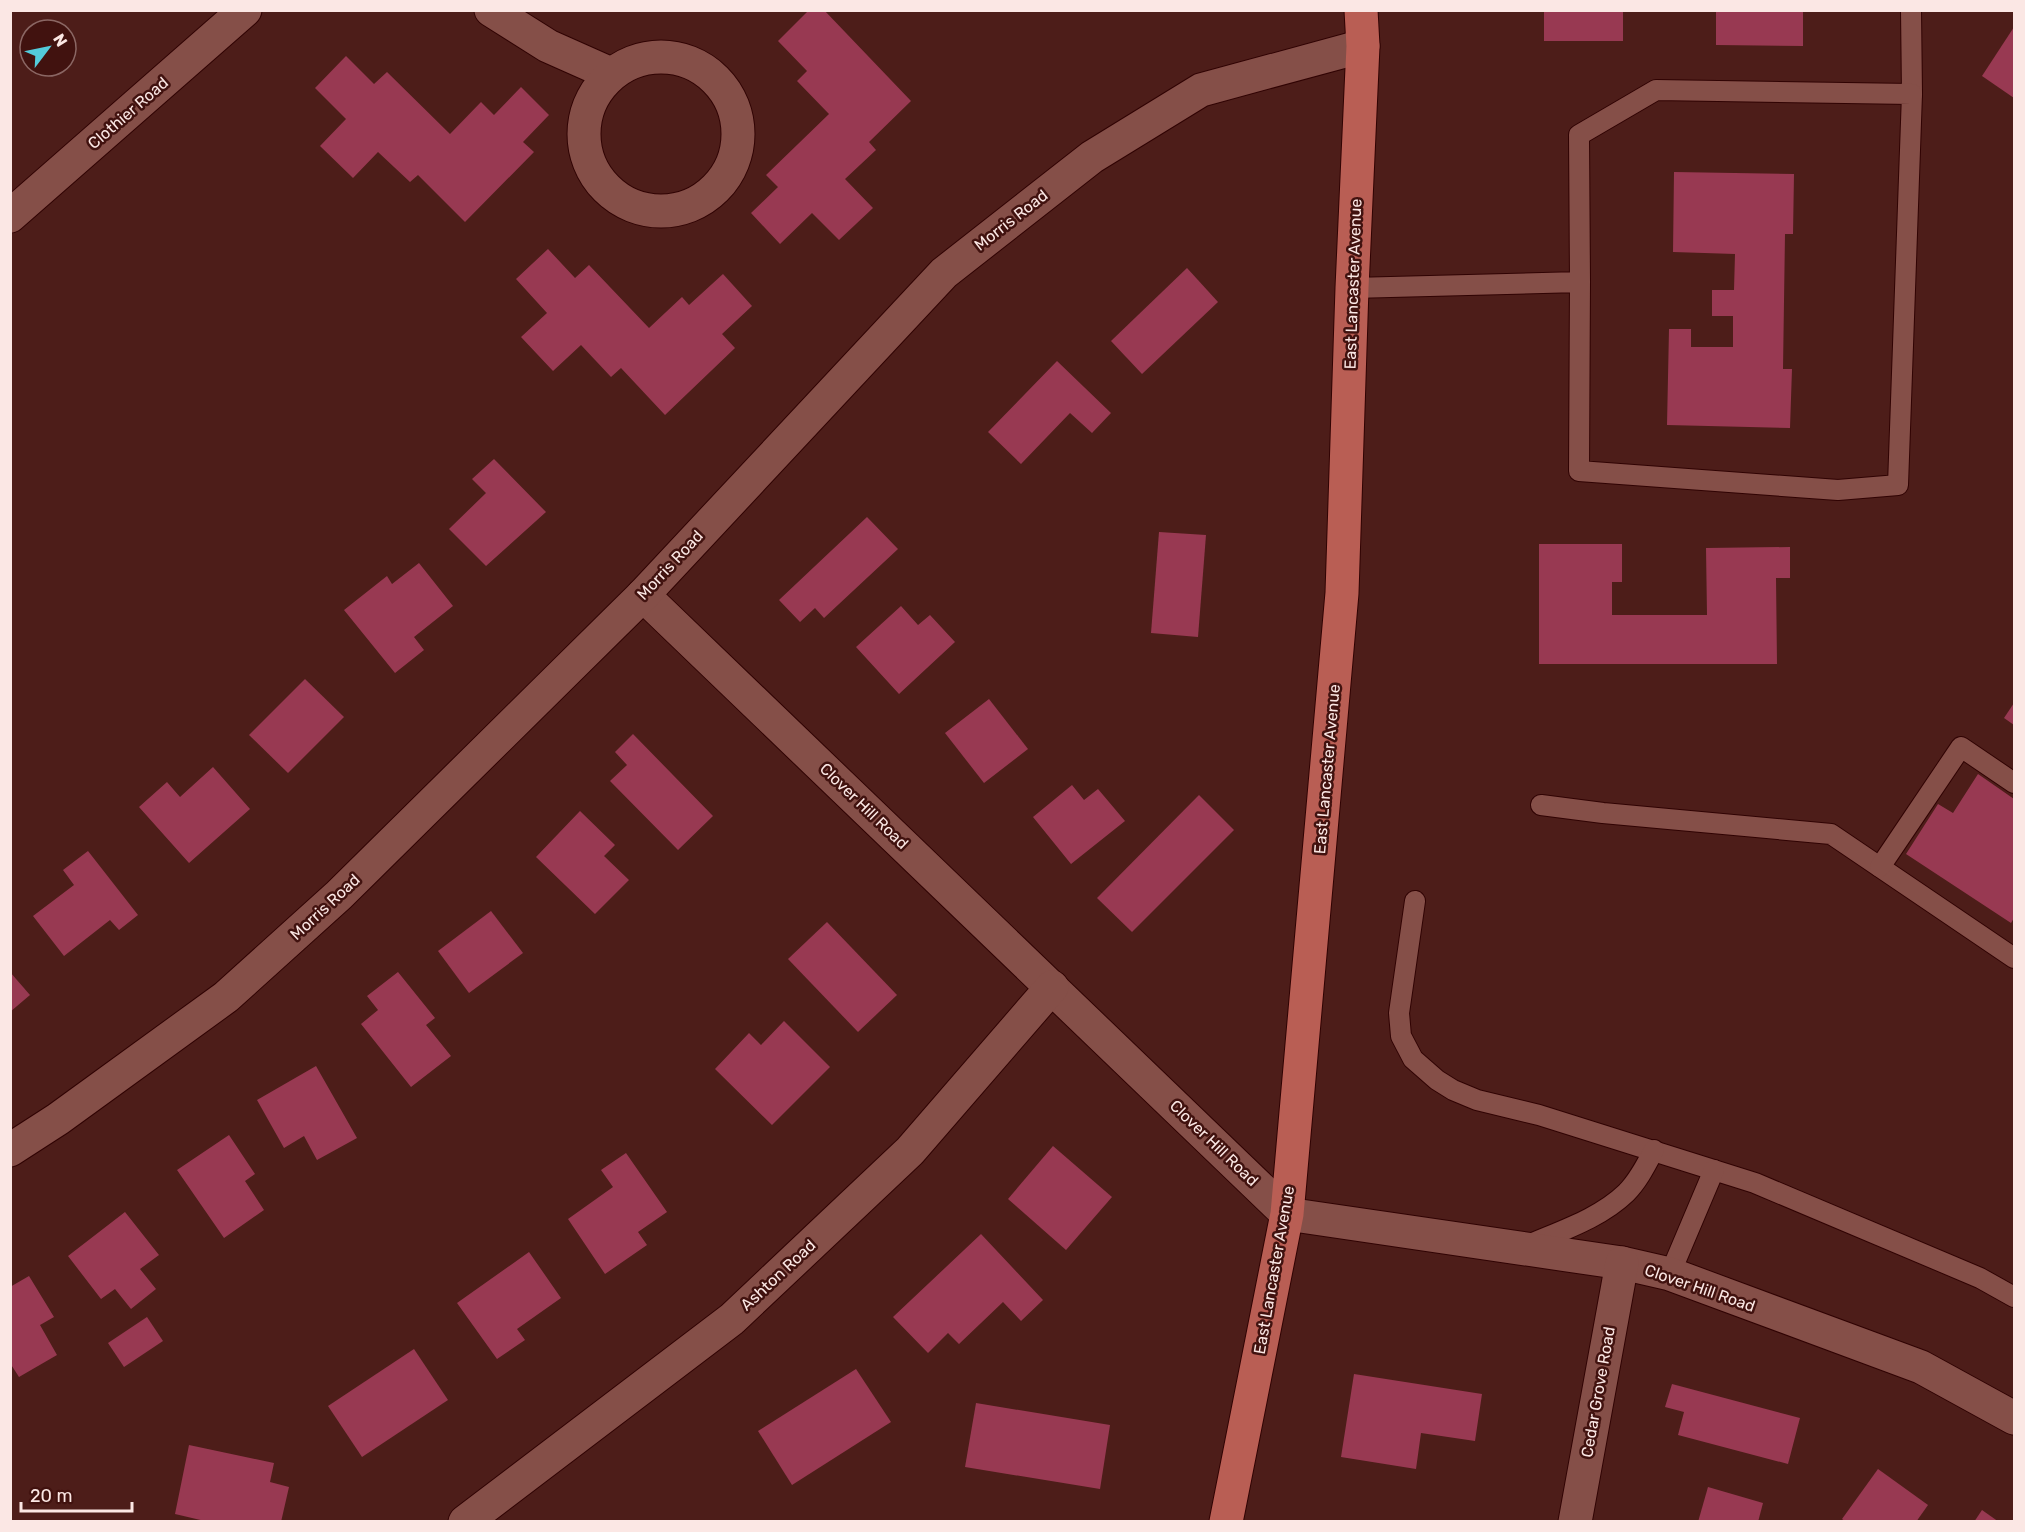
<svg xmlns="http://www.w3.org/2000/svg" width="2025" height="1532" font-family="Rubik,sans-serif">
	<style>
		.building { fill: #983952 }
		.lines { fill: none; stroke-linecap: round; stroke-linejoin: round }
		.service-casing { stroke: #300303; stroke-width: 22 }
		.minor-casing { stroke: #300303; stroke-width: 35 }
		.trunk-casing { stroke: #300303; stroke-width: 35 }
		.service { stroke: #854f48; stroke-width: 20 }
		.minor { stroke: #854f48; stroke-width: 33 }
		.trunk { stroke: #b95e54; stroke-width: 33 }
		.labels { text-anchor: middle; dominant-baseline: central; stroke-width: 5; stroke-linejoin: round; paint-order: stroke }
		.street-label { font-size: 16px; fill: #fbe7e4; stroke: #41120f }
	</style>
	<rect width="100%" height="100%" fill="#4d1d19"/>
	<!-- building -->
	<g class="building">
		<path d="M 809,10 L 824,10 L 911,101 L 869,142 L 876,150 L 845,179 L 873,208 L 839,240 L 812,213 L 780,244 L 751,213 L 778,187 L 766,175 L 829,114 L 797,81 L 807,71 L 778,41 Z"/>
		<rect x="1544" y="10" width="79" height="31"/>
		<path d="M 1716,10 L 1803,10 L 1803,46 L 1716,45 Z"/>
		<path d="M 2014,27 L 2014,98 L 1982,76 Z"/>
		<path d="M 346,56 L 374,84 L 387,72 L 450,134 L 481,102 L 494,115 L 521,87 L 549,115 L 523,142 L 534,152 L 465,222 L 418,175 L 410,182 L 378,152 L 353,178 L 320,146 L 346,119 L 315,88 Z"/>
		<path d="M 1674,172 L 1794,174 L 1793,234 L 1785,234 L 1783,369 L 1792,369 L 1790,428 L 1667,425 L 1669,329 L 1691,329 L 1691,347 L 1733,347 L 1733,316 L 1712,316 L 1712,290 L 1734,290 L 1735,254 L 1673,252 Z"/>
		<path d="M 548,249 L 575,278 L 589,265 L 649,328 L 682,297 L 689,305 L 723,274 L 752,306 L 722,334 L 735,348 L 665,415 L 621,368 L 611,377 L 581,345 L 553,371 L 521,337 L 547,313 L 516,279 Z"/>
		<path d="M 1187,268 L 1218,302 L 1142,374 L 1111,341 Z"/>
		<path d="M 1057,361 L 1111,413 L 1092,433 L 1070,413 L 1021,464 L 988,432 Z"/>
		<path d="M 494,459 L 546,512 L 486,566 L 449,529 L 486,493 L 472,479 Z"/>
		<path d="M 867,517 L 898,549 L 824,618 L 815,608 L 800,622 L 779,600 Z"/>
		<path d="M 1159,532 L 1206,535 L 1198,637 L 1151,633 Z"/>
		<path d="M 1539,544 L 1622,544 L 1622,582 L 1612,582 L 1612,615 L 1707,615 L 1706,548 L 1790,547 L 1790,578 L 1776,578 L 1777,664 L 1539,664 Z"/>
		<path d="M 419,563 L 453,606 L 414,637 L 424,650 L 395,673 L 344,610 L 387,576 L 392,584 Z"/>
		<path d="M 901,606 L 918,625 L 930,615 L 955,642 L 899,694 L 856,647 Z"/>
		<path d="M 305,679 L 344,717 L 288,773 L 249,735 Z"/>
		<path d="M 989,699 L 1028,749 L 984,783 L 945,733 Z"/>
		<path d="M 2014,703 L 2014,725 L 2004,718 Z"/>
		<path d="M 633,734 L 713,816 L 678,850 L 610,781 L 627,765 L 615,752 Z"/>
		<path d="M 213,767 L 250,809 L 189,863 L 139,807 L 167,782 L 180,797 Z"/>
		<path d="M 1978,774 L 2014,799 L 2014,918 L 2011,923 L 1906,854 L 1938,804 L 1953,813 Z"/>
		<path d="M 1072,785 L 1084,800 L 1098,789 L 1125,821 L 1071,864 L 1033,817 Z"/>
		<path d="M 1199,795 L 1234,830 L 1132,932 L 1097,898 Z"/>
		<path d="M 580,811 L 615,845 L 604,856 L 629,880 L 595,914 L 536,857 Z"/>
		<path d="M 88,851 L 138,915 L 119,930 L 110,920 L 64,956 L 33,916 L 74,885 L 63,870 Z"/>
		<path d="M 491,911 L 523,953 L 469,993 L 438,951 Z"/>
		<path d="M 827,922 L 897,995 L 858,1032 L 788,959 Z"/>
		<path d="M 10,972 L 30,995 L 10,1012 Z"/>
		<path d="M 398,972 L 435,1018 L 426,1025 L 451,1056 L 411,1087 L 361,1024 L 378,1010 L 367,996 Z"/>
		<path d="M 784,1021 L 830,1067 L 772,1125 L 715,1069 L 749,1033 L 761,1045 Z"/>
		<path d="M 316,1066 L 357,1138 L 317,1160 L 304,1136 L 284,1148 L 257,1100 Z"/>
		<path d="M 229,1135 L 255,1174 L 245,1181 L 264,1210 L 224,1238 L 177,1170 Z"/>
		<path d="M 1053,1146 L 1112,1197 L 1066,1250 L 1008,1199 Z"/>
		<path d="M 626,1153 L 667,1212 L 638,1232 L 647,1245 L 605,1274 L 568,1219 L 613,1187 L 601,1170 Z"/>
		<path d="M 125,1212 L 159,1255 L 140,1269 L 156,1289 L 131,1309 L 115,1289 L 101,1299 L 68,1256 Z"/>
		<path d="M 981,1234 L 1043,1300 L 1021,1321 L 1003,1302 L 959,1344 L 948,1333 L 928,1353 L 893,1317 Z"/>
		<path d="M 529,1252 L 561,1298 L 517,1329 L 525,1340 L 497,1359 L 457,1303 Z"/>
		<path d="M 29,1276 L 54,1317 L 40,1325 L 57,1355 L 19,1377 L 10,1363 L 10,1287 Z"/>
		<path d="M 147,1317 L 163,1341 L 124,1367 L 108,1343 Z"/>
		<path d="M 414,1349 L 448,1400 L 362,1457 L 328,1406 Z"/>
		<path d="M 856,1369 L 891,1422 L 792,1485 L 758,1431 Z"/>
		<path d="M 1354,1374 L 1482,1394 L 1475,1441 L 1421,1433 L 1416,1469 L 1341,1457 Z"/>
		<path d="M 1672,1384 L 1800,1418 L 1788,1464 L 1678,1435 L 1684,1412 L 1665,1407 Z"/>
		<path d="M 976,1403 L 1110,1425 L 1100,1489 L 965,1467 Z"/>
		<path d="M 189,1445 L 274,1463 L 270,1482 L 289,1487 L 281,1522 L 209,1522 L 175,1514 Z"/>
		<path d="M 1878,1469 L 1928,1505 L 1916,1522 L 1846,1522 L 1842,1519 Z"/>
		<path d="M 1708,1487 L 1763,1503 L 1758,1522 L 1698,1522 Z"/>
		<path d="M 1982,1510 L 1999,1522 L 1974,1522 Z"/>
	</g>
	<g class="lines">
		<!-- service casing -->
		<g class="service-casing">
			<g id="service">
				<path d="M 1911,10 L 1912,94"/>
				<path d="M 1352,288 L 1580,282 L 1579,135 L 1656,90 L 1912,94 L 1898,485 L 1838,490 L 1579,471 L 1580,282"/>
				<path d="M 1541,805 L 1603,813 L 1831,834 L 2014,958"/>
				<path d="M 1880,867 L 1961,747 L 2014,783"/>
				<path d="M 1415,901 L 1399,1013 L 1401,1036 L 1413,1059 L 1437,1080 L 1453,1090 L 1477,1100 L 1539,1115 L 1755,1183 L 1980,1278 L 2014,1297"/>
				<path d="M 1526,1246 C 1560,1231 1599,1219 1626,1193 C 1638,1181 1646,1165 1654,1150"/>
				<path d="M 1670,1274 L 1714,1170"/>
			</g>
		</g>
		<!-- minor casing -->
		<g class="minor-casing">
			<g id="minor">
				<path d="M 491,10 L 548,46 L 611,74"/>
				<circle cx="661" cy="134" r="77"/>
				<path d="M 10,216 L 245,10"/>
				<path d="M 643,595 L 1287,1214 L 1622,1263 L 1670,1274 L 1921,1367 L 2014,1418"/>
				<path d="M 10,1150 L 58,1119 L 226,997 L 339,895 L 643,595 L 944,273 L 1092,157 L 1201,90 L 1363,46"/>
				<path d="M 465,1522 L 732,1319 L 910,1151 L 1052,987"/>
				<path d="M 1575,1522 L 1622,1263"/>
			</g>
		</g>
		<!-- trunk casing -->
		<g class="trunk-casing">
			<path id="trunk" d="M 1226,1522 L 1287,1214 L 1342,593 L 1352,288 L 1363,46 L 1361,10"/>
		</g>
		<!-- service -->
		<use href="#service" class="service"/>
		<!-- minor -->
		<use href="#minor" class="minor"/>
		<!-- trunk -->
		<use href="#trunk" class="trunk"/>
	</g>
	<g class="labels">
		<!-- street labels -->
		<g class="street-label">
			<text transform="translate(128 113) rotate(-41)">Clothier Road</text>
			<text transform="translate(1011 220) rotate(-38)">Morris Road</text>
			<text transform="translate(1353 284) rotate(-88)">East Lancaster Avenue</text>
			<text transform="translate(670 565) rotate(-47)">Morris Road</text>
			<text transform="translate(1327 769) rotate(-85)">East Lancaster Avenue</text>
			<text transform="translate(864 806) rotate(44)">Clover Hill Road</text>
			<text transform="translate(325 907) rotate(-43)">Morris Road</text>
			<text transform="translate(1214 1143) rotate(44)">Clover Hill Road</text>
			<text transform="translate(1274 1270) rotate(-80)">East Lancaster Avenue</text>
			<text transform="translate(778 1275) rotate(-43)">Ashton Road</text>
			<text transform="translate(1700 1288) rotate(19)">Clover Hill Road</text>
			<text transform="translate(1598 1392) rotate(-80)">Cedar Grove Road</text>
		</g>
	</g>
	<!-- border -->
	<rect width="2025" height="1532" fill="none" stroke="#fbe7e4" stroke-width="24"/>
	<!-- north arrow -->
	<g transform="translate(48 48) rotate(58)"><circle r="28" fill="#41120f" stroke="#8b6764" stroke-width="1.5"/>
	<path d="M0-4.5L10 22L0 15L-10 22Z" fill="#53cbdb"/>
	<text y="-9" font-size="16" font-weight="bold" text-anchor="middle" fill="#fbe7e4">N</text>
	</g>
	<!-- scale -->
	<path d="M21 1502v9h111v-9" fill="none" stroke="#fbe7e4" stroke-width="3"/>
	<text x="30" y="1502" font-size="18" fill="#fbe7e4" stroke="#41120f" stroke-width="4.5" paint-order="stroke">20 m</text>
</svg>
